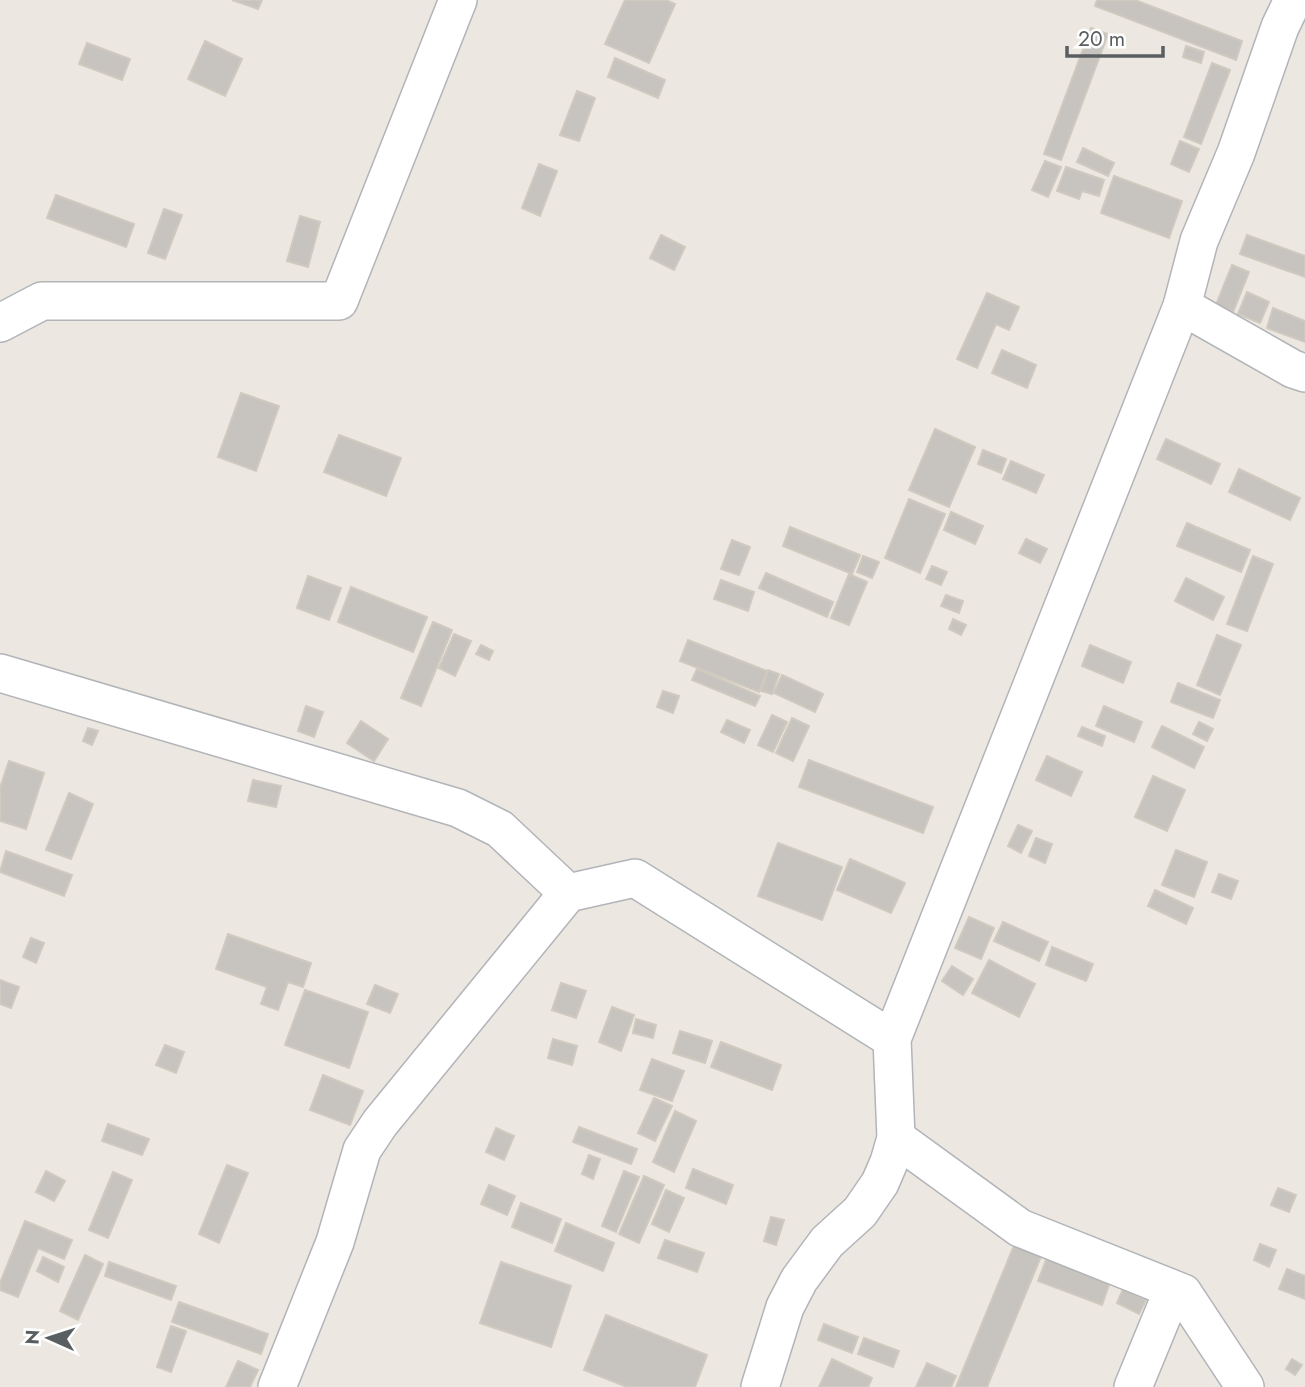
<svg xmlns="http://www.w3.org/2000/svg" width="1305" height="1387" font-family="Jost,sans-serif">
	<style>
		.building { fill: #c7c3be; stroke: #d0c9bf; stroke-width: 2 }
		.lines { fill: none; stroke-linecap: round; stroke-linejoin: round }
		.minor-casing { stroke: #b2b4b8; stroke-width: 40 }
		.minor { stroke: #fff; stroke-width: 37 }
	</style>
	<rect width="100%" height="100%" fill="#ece8e1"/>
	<!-- building -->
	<g class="building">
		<path d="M 232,0 L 262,0 L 258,9 Z"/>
		<path d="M 625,0 L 666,0 L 675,4 L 649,63 L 605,44 Z"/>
		<path d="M 1097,0 L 1135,0 L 1242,41 L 1236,60 L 1095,6 Z"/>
		<path d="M 1091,28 L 1108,34 L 1061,160 L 1044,154 Z"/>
		<path d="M 205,41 L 242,59 L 225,96 L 188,79 Z"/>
		<path d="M 87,43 L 130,59 L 122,80 L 79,64 Z"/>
		<path d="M 1186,46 L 1204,52 L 1201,63 L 1183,57 Z"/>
		<path d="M 615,58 L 665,80 L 658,98 L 608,77 Z"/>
		<path d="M 1212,63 L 1230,70 L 1201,144 L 1184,137 Z"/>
		<path d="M 577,91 L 595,98 L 579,141 L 560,135 Z"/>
		<path d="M 1180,141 L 1199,149 L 1189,172 L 1171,164 Z"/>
		<path d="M 1083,148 L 1114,163 L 1108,176 L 1077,162 Z"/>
		<path d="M 1045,161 L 1061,167 L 1048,197 L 1032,190 Z"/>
		<path d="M 539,164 L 557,171 L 540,216 L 522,208 Z"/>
		<path d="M 1066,167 L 1104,180 L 1099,196 L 1082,191 L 1079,199 L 1057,191 Z"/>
		<path d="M 1114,176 L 1182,201 L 1169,238 L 1101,213 Z"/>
		<path d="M 56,195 L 134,224 L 126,247 L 47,218 Z"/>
		<path d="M 164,209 L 182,215 L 165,259 L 148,253 Z"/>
		<path d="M 300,216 L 320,222 L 308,267 L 287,261 Z"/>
		<path d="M 661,235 L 685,247 L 674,270 L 650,258 Z"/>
		<path d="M 1247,235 L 1305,256 L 1305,277 L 1240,254 Z"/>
		<path d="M 1232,265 L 1249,272 L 1233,312 L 1216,305 Z"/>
		<path d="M 1247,292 L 1269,302 L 1260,323 L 1238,314 Z"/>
		<path d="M 987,293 L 1019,307 L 1009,330 L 996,324 L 977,368 L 957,359 Z"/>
		<path d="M 1273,308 L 1305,321 L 1305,342 L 1267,328 Z"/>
		<path d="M 1002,350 L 1036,365 L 1027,388 L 992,373 Z"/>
		<path d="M 241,393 L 279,406 L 256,471 L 218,457 Z"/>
		<path d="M 935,429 L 975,447 L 949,507 L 909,490 Z"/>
		<path d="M 339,435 L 401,458 L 386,496 L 324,472 Z"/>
		<path d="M 1166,439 L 1220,464 L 1211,484 L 1157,459 Z"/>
		<path d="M 983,450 L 1006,459 L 1001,473 L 978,464 Z"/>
		<path d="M 1011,461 L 1044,475 L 1036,493 L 1003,479 Z"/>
		<path d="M 1239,469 L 1300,498 L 1290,520 L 1229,492 Z"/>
		<path d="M 909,499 L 945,514 L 920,573 L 885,558 Z"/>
		<path d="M 951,512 L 983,526 L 975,544 L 944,530 Z"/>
		<path d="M 1187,523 L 1250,550 L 1241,572 L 1177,546 Z"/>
		<path d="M 790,527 L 860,555 L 852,574 L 783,546 Z"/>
		<path d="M 1026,539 L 1047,549 L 1040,563 L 1019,553 Z"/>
		<path d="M 732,540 L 750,547 L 739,575 L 721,569 Z"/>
		<path d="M 863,556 L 879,562 L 872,578 L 857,572 Z"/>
		<path d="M 1253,556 L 1273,564 L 1247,631 L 1227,624 Z"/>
		<path d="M 932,566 L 947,572 L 941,585 L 926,579 Z"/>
		<path d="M 766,573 L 833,602 L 827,617 L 759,588 Z"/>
		<path d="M 849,574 L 867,582 L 849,625 L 831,618 Z"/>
		<path d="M 308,576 L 341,588 L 329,620 L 297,608 Z"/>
		<path d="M 1186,578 L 1224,597 L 1213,620 L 1175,601 Z"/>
		<path d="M 721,580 L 754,592 L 748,611 L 714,599 Z"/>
		<path d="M 351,587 L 427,617 L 413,652 L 338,622 Z"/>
		<path d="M 946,595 L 963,601 L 959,613 L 941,606 Z"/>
		<path d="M 953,619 L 966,625 L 961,635 L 949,629 Z"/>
		<path d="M 433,622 L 452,630 L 421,706 L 401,698 Z"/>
		<path d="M 454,634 L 471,641 L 455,676 L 439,668 Z"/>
		<path d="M 1217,635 L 1241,645 L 1220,695 L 1197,685 Z"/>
		<path d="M 688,640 L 767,671 L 759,692 L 680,661 Z"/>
		<path d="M 481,645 L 493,651 L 489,660 L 476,654 Z"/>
		<path d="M 1090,645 L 1131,662 L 1123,683 L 1082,666 Z"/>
		<path d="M 697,669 L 760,696 L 755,706 L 692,680 Z"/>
		<path d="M 768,670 L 779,674 L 772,694 L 761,691 Z"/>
		<path d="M 782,675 L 823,694 L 815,712 L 774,693 Z"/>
		<path d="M 1178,683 L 1220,700 L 1213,718 L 1171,702 Z"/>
		<path d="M 663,691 L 679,696 L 673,713 L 657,707 Z"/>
		<path d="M 306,706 L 323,712 L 314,737 L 298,731 Z"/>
		<path d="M 1104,706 L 1142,722 L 1134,742 L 1096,726 Z"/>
		<path d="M 772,715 L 787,722 L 773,752 L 758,745 Z"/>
		<path d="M 792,718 L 809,726 L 793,761 L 776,753 Z"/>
		<path d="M 727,720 L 750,730 L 744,743 L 721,732 Z"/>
		<path d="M 361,721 L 388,739 L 374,761 L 347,743 Z"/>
		<path d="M 1199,722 L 1213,729 L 1207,741 L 1193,734 Z"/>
		<path d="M 1162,726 L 1204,747 L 1194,768 L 1152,747 Z"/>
		<path d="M 1082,727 L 1105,736 L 1102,746 L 1078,736 Z"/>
		<path d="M 88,728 L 98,731 L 92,745 L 83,741 Z"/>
		<path d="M 1047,756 L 1082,772 L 1071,796 L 1036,780 Z"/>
		<path d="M 809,760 L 933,807 L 923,833 L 799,787 Z"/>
		<path d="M 9,761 L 44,773 L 26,829 L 0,821 L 0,788 Z"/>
		<path d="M 1153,776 L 1185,790 L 1167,831 L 1135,817 Z"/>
		<path d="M 253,780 L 281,786 L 276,807 L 248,801 Z"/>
		<path d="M 69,793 L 93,804 L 71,859 L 46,850 Z"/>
		<path d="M 1018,825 L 1032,831 L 1021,853 L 1008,846 Z"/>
		<path d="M 1036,838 L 1052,844 L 1045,863 L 1029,856 Z"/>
		<path d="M 778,843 L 842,867 L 822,920 L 758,896 Z"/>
		<path d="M 1176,850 L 1207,862 L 1194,897 L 1162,885 Z"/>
		<path d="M 6,851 L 72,875 L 64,896 L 0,872 Z"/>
		<path d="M 850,859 L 905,883 L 891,913 L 837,890 Z"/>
		<path d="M 1219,874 L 1238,881 L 1231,899 L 1212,892 Z"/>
		<path d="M 1155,890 L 1193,908 L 1186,924 L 1148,906 Z"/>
		<path d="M 969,917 L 994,928 L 981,959 L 955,948 Z"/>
		<path d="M 1003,922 L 1048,942 L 1039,961 L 994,941 Z"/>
		<path d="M 228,934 L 311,963 L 303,987 L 288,982 L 278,1010 L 261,1004 L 267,987 L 216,969 Z"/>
		<path d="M 31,938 L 44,943 L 36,963 L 23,957 Z"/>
		<path d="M 1052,947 L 1093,964 L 1086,981 L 1046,965 Z"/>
		<path d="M 989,960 L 1035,984 L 1019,1017 L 972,993 Z"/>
		<path d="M 952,966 L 973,979 L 963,995 L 942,981 Z"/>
		<path d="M 0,980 L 19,987 L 11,1008 L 0,1004 Z"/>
		<path d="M 561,983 L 586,991 L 576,1018 L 552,1010 Z"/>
		<path d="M 375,985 L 398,994 L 390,1013 L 367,1004 Z"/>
		<path d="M 305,990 L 368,1012 L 349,1068 L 285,1045 Z"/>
		<path d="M 612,1007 L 634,1015 L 621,1051 L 599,1042 Z"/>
		<path d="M 636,1019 L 656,1025 L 653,1038 L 633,1033 Z"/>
		<path d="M 680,1031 L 712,1041 L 705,1063 L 673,1053 Z"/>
		<path d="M 553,1039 L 577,1046 L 572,1065 L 548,1058 Z"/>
		<path d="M 721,1042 L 781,1065 L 772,1090 L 711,1067 Z"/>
		<path d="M 165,1045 L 184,1052 L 176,1073 L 156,1065 Z"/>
		<path d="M 652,1059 L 684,1071 L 672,1101 L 640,1090 Z"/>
		<path d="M 323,1075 L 363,1091 L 350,1125 L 310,1110 Z"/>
		<path d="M 654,1098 L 672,1106 L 655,1141 L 638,1133 Z"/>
		<path d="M 675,1111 L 696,1121 L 674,1172 L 653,1162 Z"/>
		<path d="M 108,1124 L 149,1139 L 142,1155 L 102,1141 Z"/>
		<path d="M 579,1127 L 637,1149 L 631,1164 L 573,1142 Z"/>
		<path d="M 496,1128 L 514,1136 L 504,1160 L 486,1152 Z"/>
		<path d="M 589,1155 L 600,1159 L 593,1179 L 582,1174 Z"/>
		<path d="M 227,1165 L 248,1173 L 219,1243 L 199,1234 Z"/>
		<path d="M 693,1169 L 733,1185 L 726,1204 L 686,1188 Z"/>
		<path d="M 46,1171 L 65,1181 L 54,1201 L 36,1192 Z"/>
		<path d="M 624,1171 L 639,1177 L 616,1232 L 602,1226 Z"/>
		<path d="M 113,1172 L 132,1180 L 108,1238 L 89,1230 Z"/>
		<path d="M 644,1176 L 664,1185 L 639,1243 L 619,1234 Z"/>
		<path d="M 489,1185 L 515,1196 L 507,1215 L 481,1204 Z"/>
		<path d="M 1278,1188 L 1296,1195 L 1289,1212 L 1271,1205 Z"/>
		<path d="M 666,1190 L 684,1198 L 669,1232 L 652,1224 Z"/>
		<path d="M 521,1203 L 561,1219 L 552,1243 L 512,1227 Z"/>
		<path d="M 771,1217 L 784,1220 L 776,1245 L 764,1241 Z"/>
		<path d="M 25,1221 L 72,1240 L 64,1259 L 38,1248 L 18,1297 L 0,1290 L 0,1283 Z"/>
		<path d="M 566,1223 L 614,1243 L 603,1271 L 555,1251 Z"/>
		<path d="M 665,1240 L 704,1253 L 697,1272 L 658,1258 Z"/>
		<path d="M 1015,1243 L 1042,1254 L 987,1387 L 956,1387 Z"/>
		<path d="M 1260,1244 L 1276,1250 L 1269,1267 L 1254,1260 Z"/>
		<path d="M 85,1255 L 103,1264 L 78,1320 L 60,1311 Z"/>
		<path d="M 1048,1255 L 1111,1279 L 1102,1305 L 1038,1281 Z"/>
		<path d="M 43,1257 L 64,1267 L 58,1282 L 37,1271 Z"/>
		<path d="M 109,1262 L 176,1286 L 171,1300 L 105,1276 Z"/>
		<path d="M 501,1262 L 571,1286 L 551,1347 L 480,1323 Z"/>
		<path d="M 1287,1269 L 1305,1276 L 1305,1299 L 1279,1289 Z"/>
		<path d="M 1123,1289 L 1146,1300 L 1139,1314 L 1117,1303 Z"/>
		<path d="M 179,1302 L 268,1334 L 261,1354 L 172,1322 Z"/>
		<path d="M 606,1315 L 707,1355 L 695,1387 L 627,1387 L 584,1370 Z"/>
		<path d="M 824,1324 L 858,1337 L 852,1353 L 818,1340 Z"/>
		<path d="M 171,1326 L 186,1331 L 171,1372 L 157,1367 Z"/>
		<path d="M 864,1338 L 899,1351 L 893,1367 L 858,1354 Z"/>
		<path d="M 832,1359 L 872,1378 L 868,1387 L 819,1387 Z"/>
		<path d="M 1292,1359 L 1302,1365 L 1295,1375 L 1286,1369 Z"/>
		<path d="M 238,1361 L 258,1370 L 250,1387 L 226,1387 Z"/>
		<path d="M 927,1363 L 956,1376 L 951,1387 L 916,1387 Z"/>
	</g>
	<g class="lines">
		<!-- minor casing -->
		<g class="minor-casing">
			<g id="minor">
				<path d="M 1182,306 L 1293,369 L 1305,373"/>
				<path d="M 0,323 L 42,301 L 339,301 L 458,0"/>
				<path d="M 0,673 L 458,808 L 500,829 L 568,893"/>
				<path d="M 896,1138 L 1020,1228 L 1183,1293 L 1245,1387"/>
				<path d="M 277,1387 L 335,1242 L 362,1150 L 380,1123 L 568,893 L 635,878 L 892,1039"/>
				<path d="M 760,1387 L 785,1307 L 799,1280 L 827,1242 L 860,1212 L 880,1183 L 889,1162 L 896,1138 L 892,1039 L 1182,306 L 1199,241 L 1236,153 L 1280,27 L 1293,0"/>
				<path d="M 1133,1387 L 1173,1290"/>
			</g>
		</g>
		<!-- minor -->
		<use href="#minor" class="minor"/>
	</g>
	<!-- north arrow -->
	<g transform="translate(49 1338) rotate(273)" stroke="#ffffff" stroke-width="5" paint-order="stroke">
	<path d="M0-5L12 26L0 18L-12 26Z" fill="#595e61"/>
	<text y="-10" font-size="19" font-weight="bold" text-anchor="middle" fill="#595e61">N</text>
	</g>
	<!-- scale -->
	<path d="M1067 46v10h96v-10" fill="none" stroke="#595e61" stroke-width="3.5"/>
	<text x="1078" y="46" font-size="21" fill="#595e61" stroke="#ffffff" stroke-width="5" paint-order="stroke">20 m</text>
</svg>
